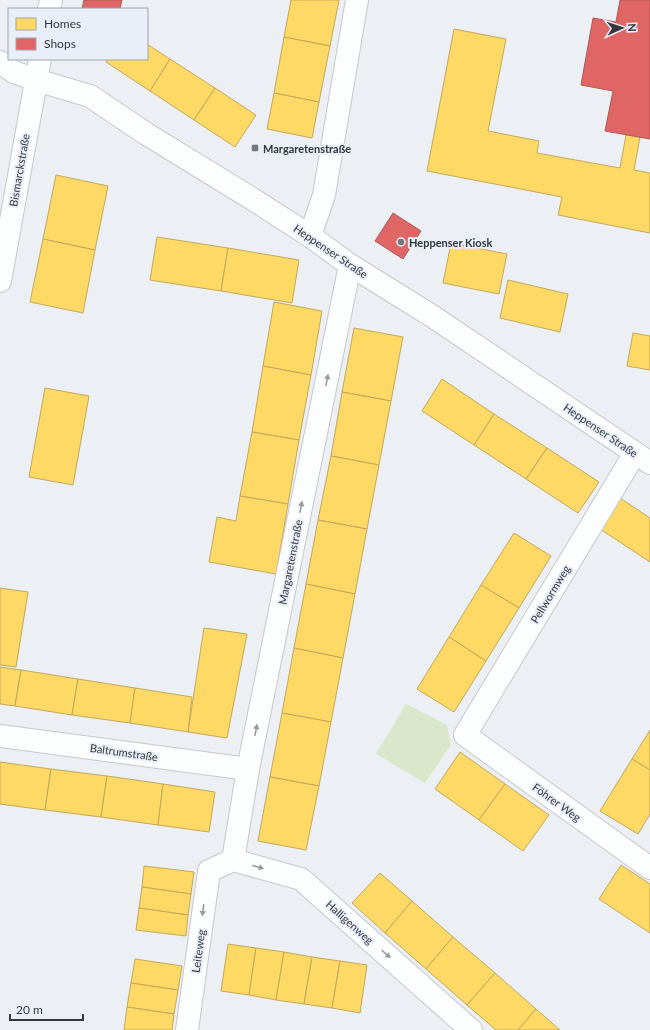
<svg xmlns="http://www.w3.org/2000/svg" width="650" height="1030" font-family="Lato,sans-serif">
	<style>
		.green { fill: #dae7ca }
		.homes { fill: #ffd966; stroke: #c2a859 }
		.shops { fill: #e06666; stroke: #ad5859 }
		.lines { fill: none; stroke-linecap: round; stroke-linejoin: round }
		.street-casing { stroke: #c6c8cb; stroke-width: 24 }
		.secondary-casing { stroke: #c6c8cb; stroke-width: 24 }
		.street { stroke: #fcfdfd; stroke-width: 22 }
		.secondary { stroke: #fcfdfd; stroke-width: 22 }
		.oneway { fill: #989a9c }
		.poi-dot { fill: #75787c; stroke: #e9eff8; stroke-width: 1.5 }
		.labels { text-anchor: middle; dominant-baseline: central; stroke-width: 4; stroke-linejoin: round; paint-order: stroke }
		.poi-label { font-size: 11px; font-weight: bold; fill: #35373b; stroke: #e9eff8; text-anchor: start }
		.street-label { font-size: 11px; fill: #35373b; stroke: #e9eff8 }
	</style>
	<rect width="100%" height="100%" fill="#ecf0f4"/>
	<!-- green -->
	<path class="green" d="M 406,704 L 447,725 L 451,745 L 425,783 L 376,754 Z"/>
	<!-- homes -->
	<g class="homes">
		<path d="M 291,0 L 339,0 L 330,46 L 284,37 Z"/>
		<path d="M 454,29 L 506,39 L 488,131 L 539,141 L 537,153 L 620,168 L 626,135 L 640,137 L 634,170 L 650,173 L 650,233 L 558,215 L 562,197 L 427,171 Z"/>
		<path d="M 284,37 L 330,46 L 319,102 L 274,93 Z"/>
		<path d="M 147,44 L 170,59 L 150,91 L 106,62 L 108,59 L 147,59 Z"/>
		<path d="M 170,59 L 215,88 L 194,120 L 150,91 Z"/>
		<path d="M 215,88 L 256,115 L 235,147 L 194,120 Z"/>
		<path d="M 274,93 L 319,102 L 312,138 L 267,129 Z"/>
		<path d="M 56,175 L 108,186 L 95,250 L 43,239 Z"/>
		<path d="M 157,237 L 228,248 L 221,291 L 150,280 Z"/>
		<path d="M 43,239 L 95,250 L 83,313 L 30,302 Z"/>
		<path d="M 451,243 L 507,254 L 499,294 L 443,283 Z"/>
		<path d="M 228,248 L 299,260 L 292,303 L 221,291 Z"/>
		<path d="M 508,280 L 568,294 L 560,332 L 500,318 Z"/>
		<path d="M 274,302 L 322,311 L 311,375 L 263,366 Z"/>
		<path d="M 354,328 L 403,337 L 391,401 L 342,392 Z"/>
		<path d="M 633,333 L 650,336 L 650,370 L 627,366 Z"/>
		<path d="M 263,366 L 311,375 L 299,440 L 252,432 Z"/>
		<path d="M 442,379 L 494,414 L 474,445 L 422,411 Z"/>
		<path d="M 45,388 L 89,396 L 73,485 L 29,477 Z"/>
		<path d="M 342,392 L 391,401 L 379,465 L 331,456 Z"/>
		<path d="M 494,414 L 547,448 L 526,479 L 474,445 Z"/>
		<path d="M 252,432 L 299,440 L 288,504 L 240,496 Z"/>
		<path d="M 547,448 L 599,482 L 578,513 L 526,479 Z"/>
		<path d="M 331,456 L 379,465 L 367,529 L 318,520 Z"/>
		<path d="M 240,496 L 288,504 L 276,574 L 209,562 L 217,517 L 236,521 Z"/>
		<path d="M 620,498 L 650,518 L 650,562 L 600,529 Z"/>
		<path d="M 318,520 L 367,529 L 355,594 L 306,584 Z"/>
		<path d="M 514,533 L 551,556 L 519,608 L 481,585 Z"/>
		<path d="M 306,584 L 355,594 L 343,658 L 294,648 Z"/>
		<path d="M 481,585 L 519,608 L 486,661 L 449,637 Z"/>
		<path d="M 0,588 L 28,592 L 16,667 L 0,665 Z"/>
		<path d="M 204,628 L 247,634 L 227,738 L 188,732 Z"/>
		<path d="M 449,637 L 486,661 L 454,712 L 417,689 Z"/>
		<path d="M 294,648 L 343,658 L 331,722 L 282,713 Z"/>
		<path d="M 0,667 L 21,670 L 15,706 L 0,704 Z"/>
		<path d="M 21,670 L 78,679 L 72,715 L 15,706 Z"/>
		<path d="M 78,679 L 135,688 L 130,723 L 72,715 Z"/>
		<path d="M 135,688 L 192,697 L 188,732 L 130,723 Z"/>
		<path d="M 282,713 L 331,722 L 319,786 L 270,777 Z"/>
		<path d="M 650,730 L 650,770 L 632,759 Z"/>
		<path d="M 460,752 L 505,784 L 479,820 L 435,789 Z"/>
		<path d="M 632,759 L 650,770 L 650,814 L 638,834 L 600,811 Z"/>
		<path d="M 0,762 L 51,769 L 45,810 L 0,804 Z"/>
		<path d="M 51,769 L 107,776 L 101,817 L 45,810 Z"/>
		<path d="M 107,776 L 163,784 L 158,825 L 101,817 Z"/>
		<path d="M 270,777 L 319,786 L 306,850 L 258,841 Z"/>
		<path d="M 163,784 L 215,792 L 209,832 L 158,825 Z"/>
		<path d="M 505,784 L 549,815 L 523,851 L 479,820 Z"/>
		<path d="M 621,865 L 650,884 L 650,933 L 599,899 Z"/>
		<path d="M 144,866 L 194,872 L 191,894 L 142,887 Z"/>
		<path d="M 380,873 L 412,901 L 385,933 L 352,903 Z"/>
		<path d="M 142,887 L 191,894 L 188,915 L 139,908 Z"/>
		<path d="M 412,901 L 453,937 L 426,969 L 385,933 Z"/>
		<path d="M 139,908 L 188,915 L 186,936 L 136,930 Z"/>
		<path d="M 453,937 L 495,973 L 467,1005 L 426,969 Z"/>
		<path d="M 228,944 L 256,948 L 249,995 L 221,991 Z"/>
		<path d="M 256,948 L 284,952 L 276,1000 L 249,995 Z"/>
		<path d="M 284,952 L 312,957 L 304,1004 L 276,1000 Z"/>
		<path d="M 312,957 L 340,961 L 332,1008 L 304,1004 Z"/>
		<path d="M 135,959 L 182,966 L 178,990 L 131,983 Z"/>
		<path d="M 340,961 L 367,965 L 360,1013 L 332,1008 Z"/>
		<path d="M 495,973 L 536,1009 L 518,1030 L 496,1030 L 467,1005 Z"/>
		<path d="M 131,983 L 178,990 L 174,1014 L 127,1007 Z"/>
		<path d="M 127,1007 L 174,1014 L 172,1030 L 124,1030 Z"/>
		<path d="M 536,1009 L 560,1030 L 518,1030 Z"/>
	</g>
	<!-- shops -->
	<g class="shops">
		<path d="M 84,0 L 122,0 L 120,9 L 82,9 Z"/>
		<path d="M 620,0 L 650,0 L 650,139 L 605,131 L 613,91 L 581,85 L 593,18 L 616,22 Z"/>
		<path d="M 393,213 L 421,231 L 403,259 L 375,241 Z"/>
	</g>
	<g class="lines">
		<!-- street casing -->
		<g class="street-casing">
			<g id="street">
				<path d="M 36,80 L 90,96 L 145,133 L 254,200 L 310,236 L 350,265 L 432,316 L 650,463"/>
				<path d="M 310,236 L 324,195 L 357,0"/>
				<path d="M 635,453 L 465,735 L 650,868"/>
				<path d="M 0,736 L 248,769"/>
				<path d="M 233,860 L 248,769 L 350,265"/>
				<path d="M 187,1030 L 209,871 L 233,860 L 301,879 L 471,1030"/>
			</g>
		</g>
		<!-- secondary casing -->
		<g class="secondary-casing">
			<g id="secondary">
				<path d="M 49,9 L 51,0"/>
				<path d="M 0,62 L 14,72 L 36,80"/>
				<path d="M 0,281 L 40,59"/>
			</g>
		</g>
		<!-- street -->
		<use href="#street" class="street"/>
		<!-- secondary -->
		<use href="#secondary" class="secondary"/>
	</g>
	<!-- one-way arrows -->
	<defs><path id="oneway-solid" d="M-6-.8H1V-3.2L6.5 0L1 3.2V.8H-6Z"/></defs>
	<g class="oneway">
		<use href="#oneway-solid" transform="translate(327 380) rotate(-79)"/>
		<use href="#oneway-solid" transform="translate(301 507) rotate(-79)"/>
		<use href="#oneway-solid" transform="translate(256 730) rotate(-79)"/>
		<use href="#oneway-solid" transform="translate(258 867) rotate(15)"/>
		<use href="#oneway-solid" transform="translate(203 910) rotate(98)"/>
		<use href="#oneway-solid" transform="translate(386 954) rotate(42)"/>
	</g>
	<!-- markers -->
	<g class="poi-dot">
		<rect x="251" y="144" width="8" height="8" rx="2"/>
		<circle cx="401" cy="242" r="4"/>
	</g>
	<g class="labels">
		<!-- poi labels -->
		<g class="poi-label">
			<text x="263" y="148">Margaretenstraße</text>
			<text x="409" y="242">Heppenser Kiosk</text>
		</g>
		<!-- street labels -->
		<g class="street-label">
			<text transform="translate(19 170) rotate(-80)">Bismarckstraße</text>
			<text transform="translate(331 251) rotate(34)">Heppenser Straße</text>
			<text transform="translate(601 430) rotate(34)">Heppenser Straße</text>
			<text transform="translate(290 562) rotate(-79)">Margaretenstraße</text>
			<text transform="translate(550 594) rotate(-59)">Pellwormweg</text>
			<text transform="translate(124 752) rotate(8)">Baltrumstraße</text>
			<text transform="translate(557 802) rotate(36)">Föhrer Weg</text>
			<text transform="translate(350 922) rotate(42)">Halligenweg</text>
			<text transform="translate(198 951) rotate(-82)">Leiteweg</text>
		</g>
	</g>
	<!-- legend -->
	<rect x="8" y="8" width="140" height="52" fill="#e9eff8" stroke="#a1a5ac"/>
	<rect x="16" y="18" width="20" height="12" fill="#ffd966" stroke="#a1a5ac"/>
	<text x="44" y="28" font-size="12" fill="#35373b">Homes</text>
	<rect x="16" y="38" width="20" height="12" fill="#e06666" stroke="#a1a5ac"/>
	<text x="44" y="48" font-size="12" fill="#35373b">Shops</text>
	<!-- north arrow -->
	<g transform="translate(622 28) rotate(87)" stroke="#e9eff8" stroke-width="3" paint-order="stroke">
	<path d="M0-3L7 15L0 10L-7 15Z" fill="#35373b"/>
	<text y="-6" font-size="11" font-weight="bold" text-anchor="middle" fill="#35373b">N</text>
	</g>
	<!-- scale -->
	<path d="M10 1014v6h73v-6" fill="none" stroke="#35373b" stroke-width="2"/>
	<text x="16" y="1014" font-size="12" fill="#35373b" stroke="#e9eff8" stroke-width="3" paint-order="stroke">20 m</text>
</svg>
